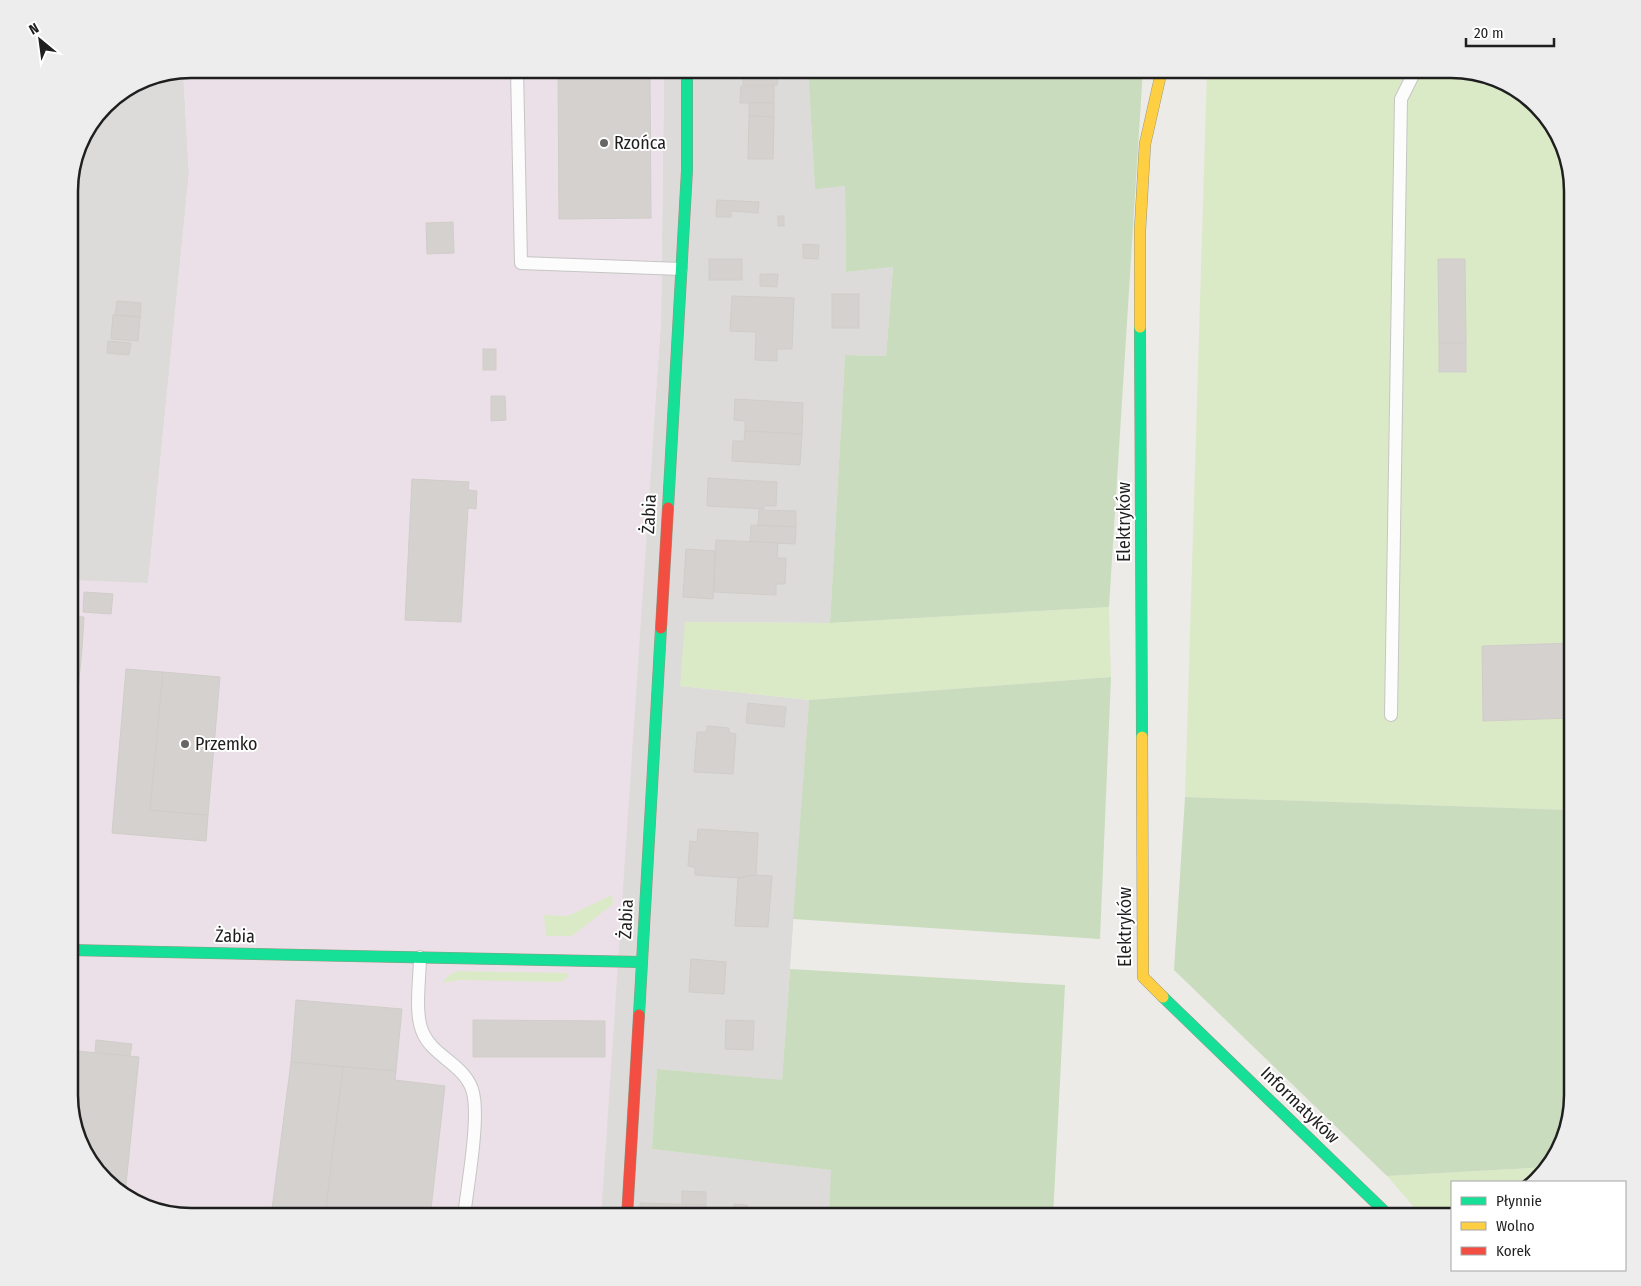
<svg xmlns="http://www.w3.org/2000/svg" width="1641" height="1286" font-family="'Fira Sans Condensed',sans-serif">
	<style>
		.residential { fill: #dcdbd9 }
		.industrial { fill: #ebe0e7 }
		.grass { fill: #dbeac6 }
		.forest { fill: #c9dcbd }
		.building { fill: #d4d1cf; stroke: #d0cdc9 }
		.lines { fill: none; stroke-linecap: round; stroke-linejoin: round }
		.lane-casing { stroke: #c6c5c4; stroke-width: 14 }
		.fast-casing { stroke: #969780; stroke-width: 12 }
		.slow-casing { stroke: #969780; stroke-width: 12 }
		.jam-casing { stroke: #969780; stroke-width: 12 }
		.path { stroke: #d6c8c7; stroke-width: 3; stroke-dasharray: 2.5 2.5; stroke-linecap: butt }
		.lane { stroke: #fcfcfc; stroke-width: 12 }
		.fast { stroke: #16e098; stroke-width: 11 }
		.slow { stroke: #ffcf43; stroke-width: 11 }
		.jam { stroke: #f24e42; stroke-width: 11 }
		.poi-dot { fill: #676665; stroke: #fff; stroke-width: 2 }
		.labels { text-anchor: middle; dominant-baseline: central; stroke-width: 4; stroke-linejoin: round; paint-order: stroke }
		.poi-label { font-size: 18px; fill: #1f1f1f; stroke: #fff; text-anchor: start }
		.street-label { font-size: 18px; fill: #1f1f1f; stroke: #fff }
		.rim { fill: none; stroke: #1f1f1f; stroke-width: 2.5 }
	</style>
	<rect width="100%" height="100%" fill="#edebe8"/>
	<!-- residential -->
	<g class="residential">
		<path d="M 664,69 L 808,69 L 815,188 L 845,186 L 846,272 L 893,267 L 886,356 L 845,355 L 830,623 L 686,622 L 681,686 L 809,700 L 782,1081 L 657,1069 L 652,1149 L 832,1170 L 829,1217 L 597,1217 L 661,320 Z"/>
		<path d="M 183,70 L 189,173 L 148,584 L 69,580 L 69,182 L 81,136 L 110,99 L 144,78 Z"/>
	</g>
	<!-- industrial -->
	<path class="industrial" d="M 191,69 L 664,69 L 661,320 L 601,1217 L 190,1217 L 151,1211 L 116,1192 L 81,1150 L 69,1103 L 69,580 L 148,583 L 189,173 L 183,70 Z"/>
	<!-- grass -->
	<g class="grass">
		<path d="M 1207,69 L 1451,69 L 1490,75 L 1525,94 L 1560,136 L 1572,190 L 1572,810 L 1185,797 Z"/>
		<path d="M 1109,607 L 1111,677 L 809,700 L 680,686 L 685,622 L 830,623 Z"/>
		<path d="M 612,895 L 613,904 L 572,936 L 546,936 L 544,915 L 568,916 Z"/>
		<path d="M 457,971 L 568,973 L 567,978 L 560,982 L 459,980 L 442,983 L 449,975 Z"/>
		<path d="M 1548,1167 L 1532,1182 L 1452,1182 L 1452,1217 L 1418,1217 L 1418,1212 L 1387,1176 Z"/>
	</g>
	<!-- forest -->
	<g class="forest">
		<path d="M 808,69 L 1143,69 L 1109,607 L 830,623 L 845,355 L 886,356 L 893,267 L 846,272 L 845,186 L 815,189 Z"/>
		<path d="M 1111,677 L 1100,939 L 793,919 L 809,700 Z"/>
		<path d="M 1185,797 L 1572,810 L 1572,1096 L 1566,1135 L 1548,1167 L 1387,1176 L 1174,970 Z"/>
		<path d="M 790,969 L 1065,985 L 1053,1217 L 829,1217 L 831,1170 L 652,1149 L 657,1069 L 782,1080 Z"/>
	</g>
	<!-- building -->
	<g class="building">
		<path d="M 558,69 L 650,69 L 651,218 L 559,219 Z"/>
		<path d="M 743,70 L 778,71 L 777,85 L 743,85 Z"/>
		<path d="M 741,86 L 774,86 L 774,103 L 740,103 Z"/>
		<path d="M 749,103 L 774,103 L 774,117 L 749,116 Z"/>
		<path d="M 749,116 L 774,117 L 773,159 L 748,159 Z"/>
		<path d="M 717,200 L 759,202 L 758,213 L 731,211 L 731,217 L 716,217 Z"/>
		<path d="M 69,213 L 73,213 L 69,301 Z"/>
		<rect x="778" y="216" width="6" height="10"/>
		<path d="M 453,222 L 454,253 L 427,254 L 426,223 Z"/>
		<path d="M 803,244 L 819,245 L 818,259 L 803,258 Z"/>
		<rect x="709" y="259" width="33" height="21"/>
		<path d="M 1438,259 L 1465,259 L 1466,343 L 1439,343 Z"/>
		<path d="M 760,274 L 778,274 L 777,287 L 760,286 Z"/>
		<rect x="832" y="294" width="27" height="34"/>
		<path d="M 732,296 L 794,298 L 792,349 L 777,349 L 777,361 L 755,360 L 756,332 L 730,331 Z"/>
		<path d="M 117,301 L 141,303 L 140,317 L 115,315 Z"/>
		<path d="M 113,315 L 140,317 L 138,341 L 111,339 Z"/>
		<path d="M 108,341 L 131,343 L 129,355 L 107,353 Z"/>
		<rect x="1439" y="343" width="27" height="29"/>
		<rect x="483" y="349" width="13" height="21"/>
		<path d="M 491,396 L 505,396 L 506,420 L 491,421 Z"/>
		<path d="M 735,399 L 803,403 L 802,434 L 745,431 L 745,421 L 734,420 Z"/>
		<path d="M 745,431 L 802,434 L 800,465 L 732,461 L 733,441 L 744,441 Z"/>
		<path d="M 708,478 L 777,482 L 776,506 L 764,506 L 764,509 L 707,506 Z"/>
		<path d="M 412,479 L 469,482 L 468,490 L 477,491 L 476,509 L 468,508 L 461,622 L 405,620 Z"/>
		<path d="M 759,510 L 796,511 L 796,527 L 758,525 Z"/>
		<path d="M 751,525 L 796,527 L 795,544 L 750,542 Z"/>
		<path d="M 716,540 L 778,543 L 777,558 L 786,558 L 785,584 L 776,584 L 776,595 L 714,592 Z"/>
		<path d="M 686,549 L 715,551 L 713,599 L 683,597 Z"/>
		<path d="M 84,592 L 113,594 L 111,614 L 83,612 Z"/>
		<path d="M 69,616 L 84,617 L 82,649 L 69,648 Z"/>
		<path d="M 1572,643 L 1572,718 L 1483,721 L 1482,646 Z"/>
		<path d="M 69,648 L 82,649 L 69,782 Z"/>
		<path d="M 126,669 L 163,672 L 150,810 L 208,815 L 206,841 L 112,833 Z"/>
		<path d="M 163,672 L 220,677 L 208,815 L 150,810 Z"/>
		<path d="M 748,703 L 786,707 L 784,727 L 746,723 Z"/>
		<path d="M 707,726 L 729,728 L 729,733 L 736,734 L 733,774 L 694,772 L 697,732 L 707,732 Z"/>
		<path d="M 698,829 L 758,833 L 756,875 L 738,878 L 695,875 L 695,867 L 688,866 L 690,841 L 697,842 Z"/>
		<path d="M 756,875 L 772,876 L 768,927 L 735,926 L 738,878 Z"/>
		<path d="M 691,959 L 726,962 L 724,994 L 689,992 Z"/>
		<path d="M 296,1000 L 402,1009 L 396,1071 L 291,1062 Z"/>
		<path d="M 473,1020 L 605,1021 L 605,1057 L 473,1057 Z"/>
		<path d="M 726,1020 L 754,1021 L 753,1050 L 725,1049 Z"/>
		<path d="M 96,1040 L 132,1044 L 130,1056 L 95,1053 Z"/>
		<path d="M 77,1051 L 139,1057 L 125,1194 L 116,1192 L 81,1150 L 71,1110 Z"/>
		<path d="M 291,1062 L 343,1067 L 325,1217 L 271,1217 Z"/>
		<path d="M 343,1067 L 396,1071 L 395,1080 L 445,1086 L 430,1217 L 325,1217 Z"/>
		<path d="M 682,1191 L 706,1192 L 706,1205 L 682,1204 Z"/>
		<path d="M 640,1203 L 706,1205 L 706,1217 L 640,1217 Z"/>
		<path d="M 734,1204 L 747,1205 L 746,1217 L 733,1217 Z"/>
	</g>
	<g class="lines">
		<!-- lane casing -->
		<g class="lane-casing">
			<g id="lane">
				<path d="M 517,69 L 521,263 L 681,269"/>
				<path d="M 1391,715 L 1401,99 L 1416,69"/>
				<path d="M 420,957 C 420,978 414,1014 423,1033 C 433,1056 463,1064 472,1089 C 481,1115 467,1187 464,1217"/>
			</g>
		</g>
		<!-- fast casing -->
		<g class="fast-casing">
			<g id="fast">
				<path d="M 1140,327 L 1142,737"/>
				<path d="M 668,508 L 687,170 L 687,69"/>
				<path d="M 69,950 L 641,962"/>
				<path d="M 1163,997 L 1383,1210 L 1385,1217"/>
				<path d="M 639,1015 L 661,628"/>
			</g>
		</g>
		<!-- slow casing -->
		<g class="slow-casing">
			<g id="slow">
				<path d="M 1140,327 L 1140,230 L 1145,144 L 1162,69"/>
				<path d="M 1142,737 L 1143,977 L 1163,997"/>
			</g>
		</g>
		<!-- jam casing -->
		<g class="jam-casing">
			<g id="jam">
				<path d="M 661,628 L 668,508"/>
				<path d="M 627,1217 L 639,1015"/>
			</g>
		</g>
		<!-- path -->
		<path class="path" d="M 1412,1212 L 1452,1214"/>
		<!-- lane -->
		<use href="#lane" class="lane"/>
		<!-- fast -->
		<use href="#fast" class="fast"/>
		<!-- slow -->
		<use href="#slow" class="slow"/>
		<!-- jam -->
		<use href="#jam" class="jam"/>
	</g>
	<!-- markers -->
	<g class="poi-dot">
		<circle cx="604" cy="143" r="5"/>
		<circle cx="185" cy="744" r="5"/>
	</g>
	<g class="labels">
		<!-- poi labels -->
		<g class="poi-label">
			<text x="614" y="143">Rzońca</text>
			<text x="195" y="744">Przemko</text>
		</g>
		<!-- street labels -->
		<g class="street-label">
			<text transform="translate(649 514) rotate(-87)">Żabia</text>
			<text transform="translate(1124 522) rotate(-90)">Elektryków</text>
			<text transform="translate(626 919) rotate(-87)">Żabia</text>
			<text transform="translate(1125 927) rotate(-90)">Elektryków</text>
			<text transform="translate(235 936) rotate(1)">Żabia</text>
			<text transform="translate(1300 1105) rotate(44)">Informatyków</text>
		</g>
	</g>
	<!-- crop -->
	<path d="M0 0H1641V1286H0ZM191 78H1451A113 113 0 0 1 1564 191V1095A113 113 0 0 1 1451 1208H191A113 113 0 0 1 78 1095V191A113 113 0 0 1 191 78Z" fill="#ededed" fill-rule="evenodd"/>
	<path class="rim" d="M191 78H1451A113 113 0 0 1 1564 191V1095A113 113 0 0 1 1451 1208H191A113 113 0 0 1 78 1095V191A113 113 0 0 1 191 78Z"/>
	<!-- legend -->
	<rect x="1451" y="1181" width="175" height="90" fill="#ffffff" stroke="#a5a5a5"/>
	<rect x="1461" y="1197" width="25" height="8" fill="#16e098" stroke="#a5a5a5"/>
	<text x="1496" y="1206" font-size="15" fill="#1f1f1f">Płynnie</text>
	<rect x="1461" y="1222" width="25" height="8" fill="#ffcf43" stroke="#a5a5a5"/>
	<text x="1496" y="1231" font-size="15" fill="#1f1f1f">Wolno</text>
	<rect x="1461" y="1247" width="25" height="8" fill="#f24e42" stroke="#a5a5a5"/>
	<text x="1496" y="1256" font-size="15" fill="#1f1f1f">Korek</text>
	<!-- north arrow -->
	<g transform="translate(40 40) rotate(331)" stroke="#ffffff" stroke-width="4" paint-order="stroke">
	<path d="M0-4L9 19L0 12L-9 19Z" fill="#1f1f1f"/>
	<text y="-8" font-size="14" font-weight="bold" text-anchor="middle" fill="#1f1f1f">N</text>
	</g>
	<!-- scale -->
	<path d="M1466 38v8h88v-8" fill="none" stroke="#1f1f1f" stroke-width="2.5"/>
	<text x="1474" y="38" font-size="15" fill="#1f1f1f" stroke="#ffffff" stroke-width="4" paint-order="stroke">20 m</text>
</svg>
